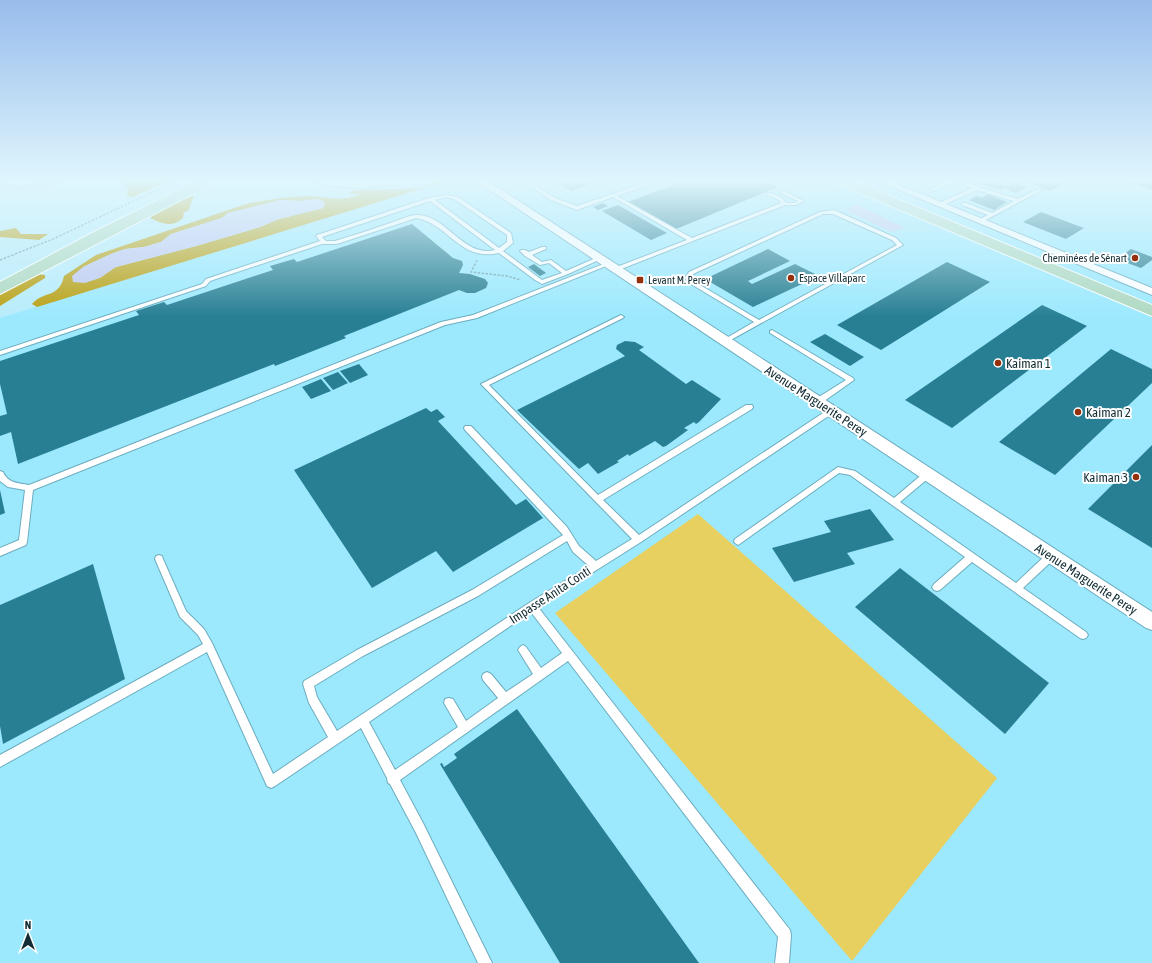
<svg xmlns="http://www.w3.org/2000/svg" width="1152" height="963" font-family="'Asap Condensed',sans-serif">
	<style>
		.built { fill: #9ce9fe }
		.green { fill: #e7cf60 }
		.forest { fill: #baa012; fill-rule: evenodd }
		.water { fill: #c1c9f1 }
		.building { fill: #287f93 }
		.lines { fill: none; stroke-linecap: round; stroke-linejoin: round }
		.lane-casing { stroke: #6cacbe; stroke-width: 2 }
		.street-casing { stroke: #6cacbe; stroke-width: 2 }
		.primary-casing { stroke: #fff; stroke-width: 2 }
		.path { stroke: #7aa5b1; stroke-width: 1.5; stroke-dasharray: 2.5 1.5; stroke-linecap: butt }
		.lane { fill: #fff; fill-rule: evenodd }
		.street { fill: #fff; fill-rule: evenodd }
		.primary { fill: #b0d9c1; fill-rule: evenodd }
		.poi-dot { fill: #962f0b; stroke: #fff; stroke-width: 1.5 }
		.labels { text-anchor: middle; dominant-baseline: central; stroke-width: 4; stroke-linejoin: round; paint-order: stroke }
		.far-poi-label { font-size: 11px; fill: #122d34; stroke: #fff; text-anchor: start }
		.poi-label { font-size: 13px; fill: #122d34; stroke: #fff; text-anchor: start }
		.street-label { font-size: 13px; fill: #122d34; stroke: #fff }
	</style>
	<rect width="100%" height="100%" fill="#b8ecfb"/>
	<!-- built -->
	<path class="built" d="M 444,182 L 1152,182 L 1152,963 L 0,963 L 0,318 Z"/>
	<!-- green -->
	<path class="green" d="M 698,514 L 997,778 L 852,961 L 555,613 Z"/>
	<!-- forest -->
	<g class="forest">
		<path d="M 123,182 L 167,182 L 132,197 L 126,195 L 129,191 Z"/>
		<path d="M 434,182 L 443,182 L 424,188 L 37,307 L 32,304 C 44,290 59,299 64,276 L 96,255 L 246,204 C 265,200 285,197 305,196 C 322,196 345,203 360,194 L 350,194 L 349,192 L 355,190 L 424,188 ZM 318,199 L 323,208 L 279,219 L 260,227 L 196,246 L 116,267 L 83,267 L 111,254 L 125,249 L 144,247 L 161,242 L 171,234 L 222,218 L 228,213 L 281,200 L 299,201 Z"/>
		<path d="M 194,196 L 188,211 L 184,212 L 183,218 C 172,228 162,224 150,218 L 164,206 L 172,205 L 188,197 Z"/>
		<path d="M 16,228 L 21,234 L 48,234 L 39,240 L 0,237 L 0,231 Z"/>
		<path d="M 36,274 L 45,275 L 45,278 L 0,306 L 0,294 Z"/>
	</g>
	<!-- water -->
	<g class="water">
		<path d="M 0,182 L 12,186 L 49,182 L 70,182 L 41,188 L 21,190 L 0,189 Z"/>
		<path d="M 318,199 L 325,202 L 323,208 L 279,219 L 260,227 L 196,246 L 116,267 L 100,278 L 85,283 L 73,282 L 72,276 L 83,267 L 111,254 L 125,249 L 144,247 L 161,242 L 171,234 L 222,218 L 228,213 L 281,200 L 299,201 Z"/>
		<path d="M 856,204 L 905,228 L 891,232 L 845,210 Z"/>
	</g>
	<!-- building -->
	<g class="building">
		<path d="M 556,182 L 595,182 L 571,191 Z"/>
		<path d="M 681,182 L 767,182 L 778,187 L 676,229 L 628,202 Z"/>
		<path d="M 973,182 L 997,182 L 1008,186 L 1015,182 L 1027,187 L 1016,193 L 1004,188 L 1001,190 Z"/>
		<path d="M 1027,182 L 1066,182 L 1050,191 Z"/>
		<path d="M 1129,182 L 1152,182 L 1152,190 Z"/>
		<path d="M 988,194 L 1007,202 L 994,210 L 969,200 L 977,196 L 982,198 Z"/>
		<path d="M 603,203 L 608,206 L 598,210 L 593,207 Z"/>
		<path d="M 618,205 L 667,233 L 651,240 L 602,211 Z"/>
		<path d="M 1041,212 L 1084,228 L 1066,239 L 1023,222 Z"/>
		<path d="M 412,224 L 453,258 L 462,261 L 463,265 L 459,273 L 470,274 L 485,279 L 488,283 L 486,288 L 475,293 L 467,293 L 459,290 L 344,336 L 346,338 L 275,366 L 274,364 L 18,464 L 11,432 L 0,436 L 0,416 L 7,414 L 0,384 L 0,361 L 139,315 L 136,311 L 164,302 L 167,305 L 273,270 L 270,266 L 294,259 L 297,262 Z"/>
		<path d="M 768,249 L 790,261 L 748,281 L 752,284 L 795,264 L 819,276 L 753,307 L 705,279 Z"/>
		<path d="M 1131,249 L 1152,257 L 1152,260 L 1141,268 L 1117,259 Z"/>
		<path d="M 947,262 L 990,282 L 881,350 L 837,325 Z"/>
		<path d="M 534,264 L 546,273 L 540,276 L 528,267 Z"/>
		<path d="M 1042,305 L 1087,326 L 952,428 L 905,400 Z"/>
		<path d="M 825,334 L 864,357 L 850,366 L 810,342 Z"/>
		<path d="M 625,341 L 635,342 L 642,346 L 644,347 L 639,350 L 686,384 L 692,380 L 721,399 L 699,422 L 696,424 L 694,422 L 684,428 L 688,430 L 666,446 L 663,447 L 655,441 L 629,456 L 628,454 L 617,461 L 619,462 L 598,474 L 588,463 L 579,469 L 517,410 L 625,356 L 616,349 L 617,345 Z"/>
		<path d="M 1111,349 L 1152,369 L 1152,383 L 1055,475 L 999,442 Z"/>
		<path d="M 359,364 L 368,375 L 350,383 L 340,371 Z"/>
		<path d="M 338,372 L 348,383 L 333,390 L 323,378 Z"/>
		<path d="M 321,379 L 331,391 L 311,399 L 302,387 Z"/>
		<path d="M 426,408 L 431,412 L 437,409 L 445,417 L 438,421 L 516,505 L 526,499 L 543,518 L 453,572 L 436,551 L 372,588 L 294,470 Z"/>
		<path d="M 1152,445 L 1152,548 L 1088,509 Z"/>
		<path d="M 0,490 L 5,513 L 0,515 Z"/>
		<path d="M 870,509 L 894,540 L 847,553 L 855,564 L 794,582 L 772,548 L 831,532 L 824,521 Z"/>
		<path d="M 93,564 L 125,679 L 3,744 L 0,726 L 0,605 Z"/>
		<path d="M 900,568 L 1049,683 L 1005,734 L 855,607 Z"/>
		<path d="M 517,709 L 699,963 L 560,963 L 440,764 L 442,763 L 444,767 L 457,758 L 454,754 Z"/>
	</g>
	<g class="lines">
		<!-- lane casing -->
		<g class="lane-casing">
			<g id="lane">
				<path d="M 525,182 L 530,182 L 555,198 L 577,206 L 648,182 L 655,182 L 617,196 L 692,238 L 781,203 L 779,200 L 767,195 L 767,193 C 774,193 782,197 786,203 L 795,203 L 798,201 L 779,192 L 779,191 L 781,190 L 804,201 L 796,205 L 785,205 L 616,271 L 614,270 L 614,268 L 687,240 L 613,197 L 577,210 L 551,200 Z"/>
				<path d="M 944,182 L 950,182 L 934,191 L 930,190 Z"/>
				<path d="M 961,182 L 967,182 L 977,187 L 1018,199 L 1038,189 L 1042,190 L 980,223 L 978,222 L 978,220 L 988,215 L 962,205 L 962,203 L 966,203 L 992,213 L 1014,201 L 977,190 L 941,206 L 937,206 L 937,204 L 972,188 Z"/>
				<path d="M 446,195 L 458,197 L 511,233 L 513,243 L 503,251 L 542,280 L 562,273 L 549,263 L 540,265 L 525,256 L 520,251 L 521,250 L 525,250 L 529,252 L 542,247 L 546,247 L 546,249 L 532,255 L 542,262 L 551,260 L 566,271 L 598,257 L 603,258 L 568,274 L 542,284 L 535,280 L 499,253 C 460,262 449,224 416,218 L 337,244 L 322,244 L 210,281 L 206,286 L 0,355 L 0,351 L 202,284 L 206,279 L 320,241 L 316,236 L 317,235 L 429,198 ZM 446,197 L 454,199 L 507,235 L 507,242 L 499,248 L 435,200 ZM 430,201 L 495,250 C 463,258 447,215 417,215 C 410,215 402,219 396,221 C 376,228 355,235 335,241 L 326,241 L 322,237 Z"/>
				<path d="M 834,210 L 896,238 L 903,245 L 727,342 L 723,342 L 723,340 L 754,322 L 691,284 L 685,278 L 689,272 L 820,212 ZM 823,214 L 833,214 L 892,240 L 897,245 L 759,320 L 695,282 L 691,278 L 693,274 Z"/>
				<path d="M 606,263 L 611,264 L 477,318 L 445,325 L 33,490 L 27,542 L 26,545 L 0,556 L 0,548 L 19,540 L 25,490 L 8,487 L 0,481 L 0,471 L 3,472 C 8,483 18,483 29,485 L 441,322 L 473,315 Z"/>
				<path d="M 621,315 L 624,317 L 623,318 L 489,385 L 598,495 L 746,405 L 752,405 L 753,407 L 752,409 L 603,500 L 639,535 L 829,409 L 835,409 L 836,411 L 641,542 L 538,607 L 790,930 L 791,935 L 789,963 L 775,963 L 778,937 L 568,661 L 400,780 L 423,823 L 492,963 L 478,963 L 415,831 L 390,784 L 388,783 L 387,778 L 361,728 L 275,786 L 271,788 L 267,786 L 207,652 L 0,767 L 0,755 L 203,644 L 198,635 L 180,617 L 155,559 L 156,556 L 159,555 L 162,556 L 163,559 L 186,611 L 204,629 L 212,643 L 273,774 L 328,737 L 309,703 L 303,684 L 304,681 L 357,650 L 472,590 L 563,535 L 465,430 L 464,428 L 465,426 L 471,426 L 567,527 L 579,546 L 596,561 L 632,539 L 481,384 ZM 567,541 L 573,552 L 589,566 L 529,603 L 337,731 L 317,697 L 314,686 L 363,656 L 478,596 ZM 531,612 L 562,653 L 541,668 L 526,647 L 523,645 L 520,647 L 518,650 L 520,653 L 533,674 L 506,692 L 491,674 L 487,672 L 483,674 L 482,677 L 483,680 L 498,698 L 466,721 L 453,699 L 449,698 L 445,699 L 444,703 L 458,727 L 395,770 L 369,722 Z"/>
				<path d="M 772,330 L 853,378 L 854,380 L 820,404 L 814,404 L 813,402 L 814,400 L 846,380 L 770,333 L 770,331 Z"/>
				<path d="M 838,467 L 855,471 L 894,498 L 925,472 L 931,472 L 932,474 L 931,476 L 900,502 L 1016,583 L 1048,553 L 1051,552 L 1054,553 L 1055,556 L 1054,559 L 1023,588 L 1086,632 L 1088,635 L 1086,638 L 1083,639 L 1080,638 L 972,562 L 940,590 L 937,591 L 934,590 L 932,587 L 934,584 L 965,557 L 850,475 L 839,473 L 741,543 L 738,545 L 735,543 L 734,541 L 735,539 Z"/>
			</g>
		</g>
		<!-- street casing -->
		<g class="street-casing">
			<g id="street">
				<path d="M 319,182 L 401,182 L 397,185 L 360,188 L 323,185 Z"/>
				<path d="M 474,182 L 487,182 L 502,190 L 1152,612 L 1152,630 L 1146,628 L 496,194 Z"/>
				<path d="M 880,182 L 892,182 L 1152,288 L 1152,295 Z"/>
			</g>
		</g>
		<!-- primary casing -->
		<g class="primary-casing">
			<g id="primary">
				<path d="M 195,182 L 211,182 L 210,185 L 0,294 L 0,282 L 92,233 Z"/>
				<path d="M 840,182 L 857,182 L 1152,305 L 1152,316 L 841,185 Z"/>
			</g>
		</g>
		<!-- path -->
		<g class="path">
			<path d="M 0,260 L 53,239 L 174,182"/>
			<path d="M 477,260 L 471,272 L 507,276 L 521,280"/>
		</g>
		<!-- lane -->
		<use href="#lane" class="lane"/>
		<!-- street -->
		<use href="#street" class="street"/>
		<!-- primary -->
		<use href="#primary" class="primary"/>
	</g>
	<!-- sky -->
	<linearGradient id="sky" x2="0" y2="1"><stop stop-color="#98bcec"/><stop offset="0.57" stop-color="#dff6fd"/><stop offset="1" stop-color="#dff6fd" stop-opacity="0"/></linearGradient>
	<rect width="1152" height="317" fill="url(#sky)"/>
	<!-- markers -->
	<g class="poi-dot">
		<circle cx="1135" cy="258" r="4"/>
		<circle cx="791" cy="278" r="4"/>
		<rect x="636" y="276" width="8" height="8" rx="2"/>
		<circle cx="998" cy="363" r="4"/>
		<circle cx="1078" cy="412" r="4"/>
		<circle cx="1136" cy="477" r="4"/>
	</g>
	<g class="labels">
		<!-- far-poi labels -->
		<g class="far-poi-label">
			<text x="1127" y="258" text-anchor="end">Cheminées de Sénart</text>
			<text x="799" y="278">Espace Villaparc</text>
			<text x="648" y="280">Levant M. Perey</text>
		</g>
		<!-- poi labels -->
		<g class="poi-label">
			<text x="1006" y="363">Kaiman 1</text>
			<text x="1086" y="412">Kaiman 2</text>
			<text x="1128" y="477" text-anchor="end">Kaiman 3</text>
		</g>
		<!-- street labels -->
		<g class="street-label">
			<text transform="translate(816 401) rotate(33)">Avenue Marguerite Perey</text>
			<text transform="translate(1086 579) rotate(33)">Avenue Marguerite Perey</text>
			<text transform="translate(550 595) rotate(-33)">Impasse Anita Conti</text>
		</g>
	</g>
	<!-- north arrow -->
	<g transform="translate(28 935)" stroke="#ffffff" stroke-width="3" paint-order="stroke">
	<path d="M0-3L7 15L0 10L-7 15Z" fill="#122d34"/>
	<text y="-6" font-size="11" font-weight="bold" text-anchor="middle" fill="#122d34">N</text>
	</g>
</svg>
